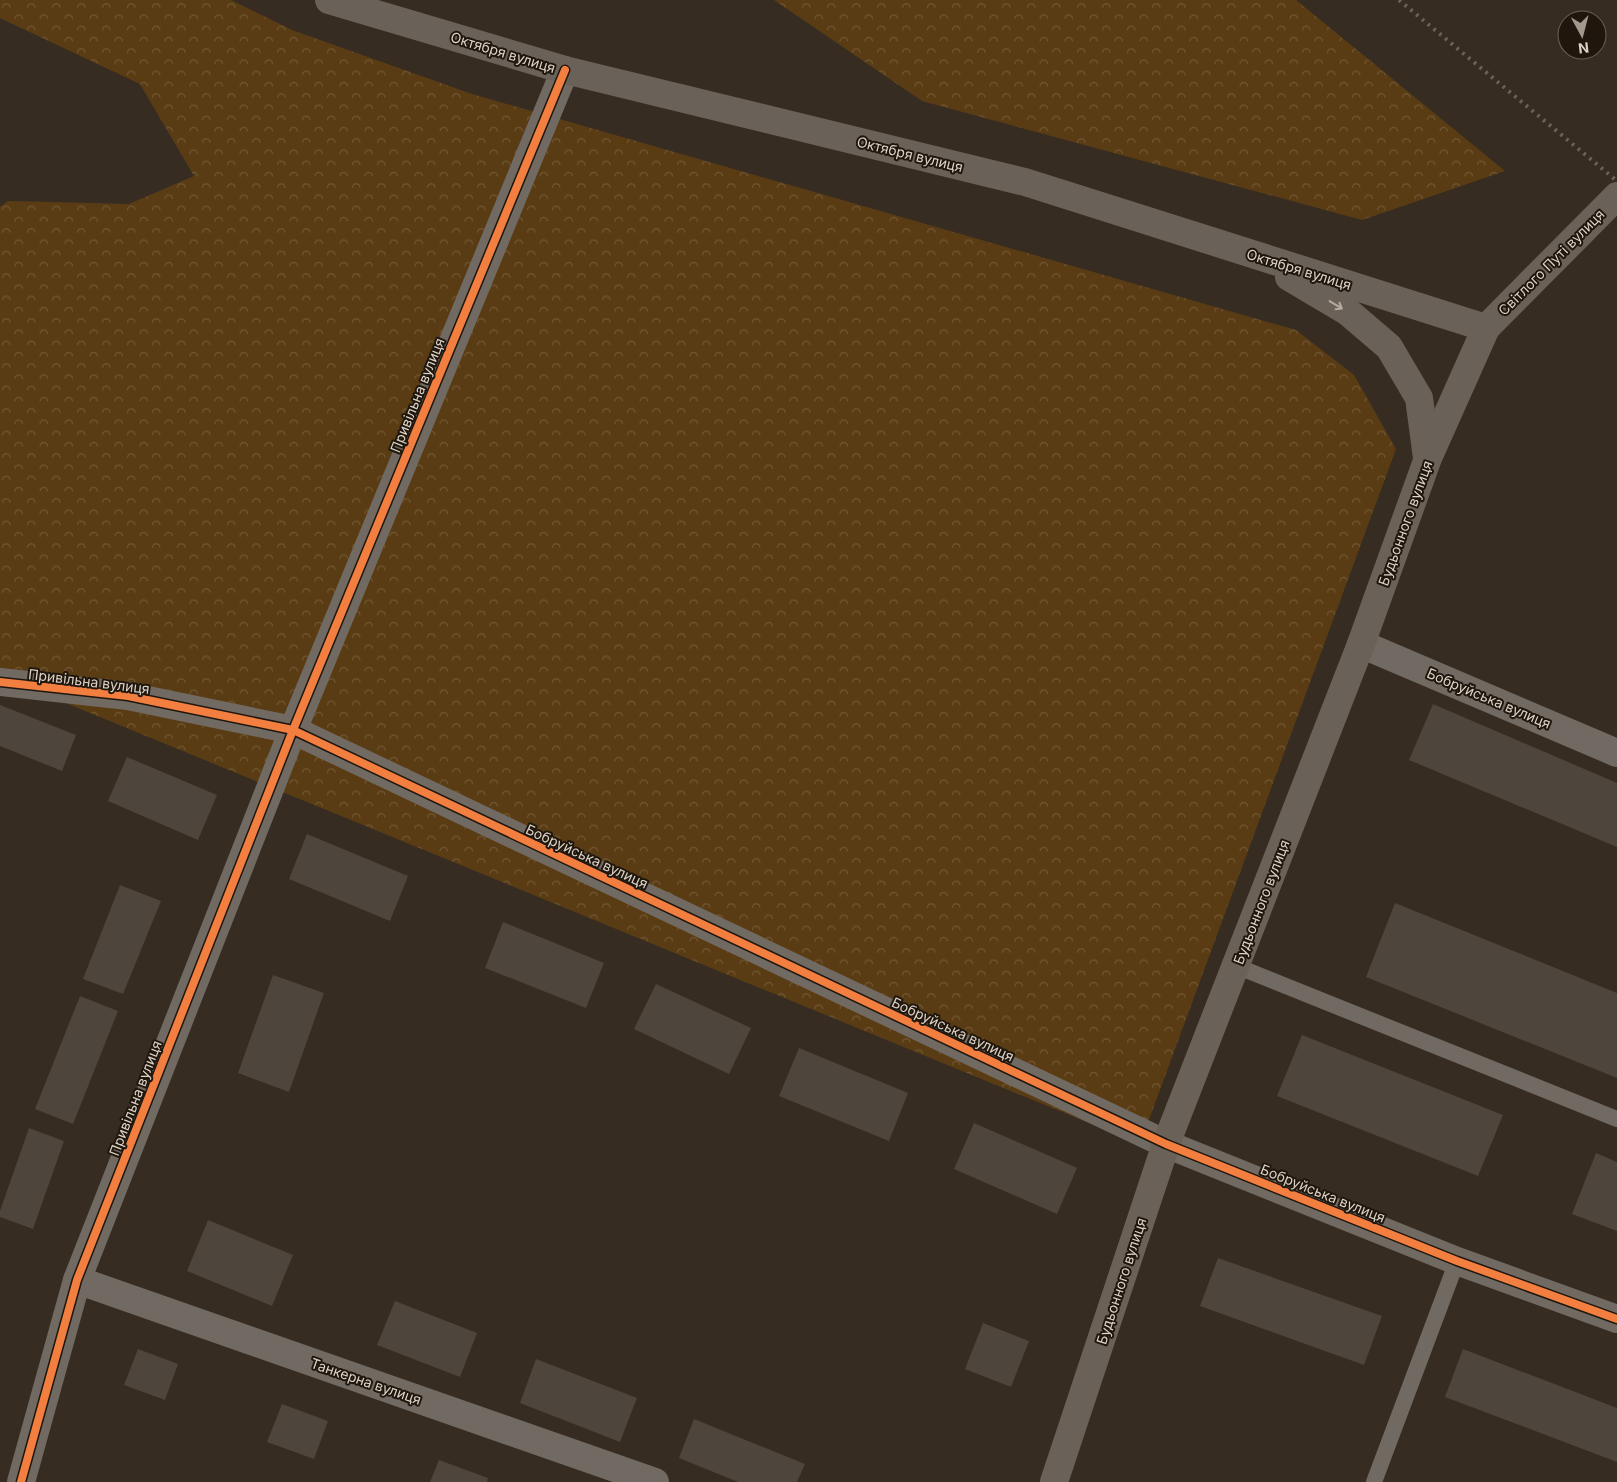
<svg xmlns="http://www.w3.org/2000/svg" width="1617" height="1482" font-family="Inter,sans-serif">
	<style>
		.forest { fill: url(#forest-crowns) }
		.building { fill: #4e453c }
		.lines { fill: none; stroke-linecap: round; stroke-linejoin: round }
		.service { stroke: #716a62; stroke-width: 16 }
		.minor { stroke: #716a62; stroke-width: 28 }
		.secondary { stroke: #6a6258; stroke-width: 28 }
		.rail { stroke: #6a635b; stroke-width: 4; stroke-dasharray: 2.5 5; stroke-linecap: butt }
		.cycleway-casing { stroke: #1f170e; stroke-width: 11 }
		.cycleway { stroke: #f27e40; stroke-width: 8 }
		.oneway { stroke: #b5aba0 }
		.labels { text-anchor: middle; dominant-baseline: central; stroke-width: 4; stroke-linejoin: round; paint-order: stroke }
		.street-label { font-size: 14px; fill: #ddd2c6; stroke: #1f170e }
	</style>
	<defs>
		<pattern id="forest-crowns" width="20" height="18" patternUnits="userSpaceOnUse" patternTransform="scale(1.25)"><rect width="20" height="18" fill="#5a3c14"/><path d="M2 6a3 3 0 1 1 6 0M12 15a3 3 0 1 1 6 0" fill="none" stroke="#715735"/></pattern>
	</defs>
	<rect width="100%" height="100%" fill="#362c21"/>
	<!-- forest -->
	<g class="forest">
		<path d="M 0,0 L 231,0 L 292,30 L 472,94 L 1296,330 L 1354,375 L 1396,449 L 1140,1144 L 0,676 L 0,207 L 8,201 L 129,204 L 194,176 L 140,84 L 0,18 Z"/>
		<path d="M 774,0 L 1296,0 L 1505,171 L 1362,220 L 922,101 Z"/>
	</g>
	<!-- building -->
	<g class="building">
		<path d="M 1433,704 L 1617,783 L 1617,847 L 1409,760 Z"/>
		<path d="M 0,705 L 76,735 L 62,771 L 0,746 Z"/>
		<path d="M 127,757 L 217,795 L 198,840 L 108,801 Z"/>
		<path d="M 307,834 L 408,876 L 390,921 L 289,879 Z"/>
		<path d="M 120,885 L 161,901 L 123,994 L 83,979 Z"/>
		<path d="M 1395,903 L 1617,993 L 1617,1078 L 1366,977 Z"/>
		<path d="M 503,922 L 604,963 L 586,1008 L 485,968 Z"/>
		<path d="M 273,975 L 324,993 L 289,1092 L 238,1073 Z"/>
		<path d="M 656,984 L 751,1028 L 729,1074 L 634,1029 Z"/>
		<path d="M 80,996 L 118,1011 L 73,1124 L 35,1109 Z"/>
		<path d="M 1302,1035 L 1503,1115 L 1478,1176 L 1277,1096 Z"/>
		<path d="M 799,1048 L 908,1093 L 889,1141 L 779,1096 Z"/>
		<path d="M 974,1123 L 1077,1168 L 1057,1214 L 954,1169 Z"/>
		<path d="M 29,1128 L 64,1141 L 33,1229 L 0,1217 L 0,1211 Z"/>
		<path d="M 1596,1153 L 1617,1162 L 1617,1231 L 1572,1214 Z"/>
		<path d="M 208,1220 L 293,1255 L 272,1306 L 187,1271 Z"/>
		<path d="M 1218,1258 L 1382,1316 L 1364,1365 L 1200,1306 Z"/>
		<path d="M 395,1301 L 477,1333 L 460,1377 L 377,1345 Z"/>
		<path d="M 983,1323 L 1029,1341 L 1011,1387 L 965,1369 Z"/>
		<path d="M 138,1349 L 178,1364 L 165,1400 L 124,1385 Z"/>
		<path d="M 1463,1349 L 1617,1408 L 1617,1462 L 1445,1397 Z"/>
		<path d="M 536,1359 L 637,1398 L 620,1442 L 520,1403 Z"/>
		<path d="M 282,1404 L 328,1421 L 314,1459 L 267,1442 Z"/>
		<path d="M 694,1419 L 805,1464 L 797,1482 L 738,1482 L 679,1458 Z"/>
		<path d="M 439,1460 L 488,1478 L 487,1482 L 430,1482 Z"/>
	</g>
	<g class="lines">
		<!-- service -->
		<g class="service">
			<path d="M 1236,966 L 1617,1119"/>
			<path d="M 1374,1482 L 1457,1261"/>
		</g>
		<!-- minor -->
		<g class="minor">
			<path d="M 1361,644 L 1617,753"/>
			<path d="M 0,682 L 128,696 L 293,730 L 1166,1144 L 1457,1261 L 1617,1319"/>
			<path d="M 77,1280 L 655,1482"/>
			<path d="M 21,1482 L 77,1280 L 293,730 L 565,70"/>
		</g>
		<!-- secondary -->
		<g class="secondary">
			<path d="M 329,0 L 565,70 L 1025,182 L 1486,328"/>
			<path d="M 1289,277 L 1348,312 L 1389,347 L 1419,398 L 1427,458"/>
			<path d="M 1054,1482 L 1166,1144 L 1361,644 L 1428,458 L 1486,328 L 1617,196"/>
		</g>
		<!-- rail -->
		<path class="rail" d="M 1399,0 L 1617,181"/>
		<!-- cycleway casing -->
		<g class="cycleway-casing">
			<g id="cycleway">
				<path d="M 0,682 L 128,696 L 293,730 L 1166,1144 L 1457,1261 L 1617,1319"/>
				<path d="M 21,1482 L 77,1280 L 293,730 L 565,70"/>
			</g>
		</g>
		<!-- cycleway -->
		<use href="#cycleway" class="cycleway"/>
	</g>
	<!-- one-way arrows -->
	<defs><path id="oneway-shaft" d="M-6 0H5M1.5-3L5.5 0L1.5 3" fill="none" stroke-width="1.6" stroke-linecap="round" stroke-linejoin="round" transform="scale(1.25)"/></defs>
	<use class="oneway" href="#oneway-shaft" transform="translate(1336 305) rotate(31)"/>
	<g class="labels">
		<!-- street labels -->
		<g class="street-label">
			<text transform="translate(503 52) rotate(17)">Октября вулиця</text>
			<text transform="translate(910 154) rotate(14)">Октября вулиця</text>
			<text transform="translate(1551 262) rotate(-45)">Світлого Путі вулиця</text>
			<text transform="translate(1299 269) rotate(17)">Октября вулиця</text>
			<text transform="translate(417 395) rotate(-68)">Привільна вулиця</text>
			<text transform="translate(1405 523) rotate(-70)">Будьонного вулиця</text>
			<text transform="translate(89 681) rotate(7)">Привільна вулиця</text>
			<text transform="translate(1489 698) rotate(23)">Бобруйська вулиця</text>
			<text transform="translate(587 856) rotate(25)">Бобруйська вулиця</text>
			<text transform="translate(1261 902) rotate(-69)">Будьонного вулиця</text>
			<text transform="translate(953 1029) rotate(25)">Бобруйська вулиця</text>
			<text transform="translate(135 1098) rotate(-69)">Привільна вулиця</text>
			<text transform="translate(1323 1193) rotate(22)">Бобруйська вулиця</text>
			<text transform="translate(1121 1281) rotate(-72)">Будьонного вулиця</text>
			<text transform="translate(366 1381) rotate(19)">Танкерна вулиця</text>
		</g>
	</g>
	<!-- north arrow -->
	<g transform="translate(1582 35) rotate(173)"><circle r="24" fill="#1f170e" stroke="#6b6258"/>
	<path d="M0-4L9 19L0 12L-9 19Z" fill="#a3988c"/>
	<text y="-8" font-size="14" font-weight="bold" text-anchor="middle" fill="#ddd2c6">N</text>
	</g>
</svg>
